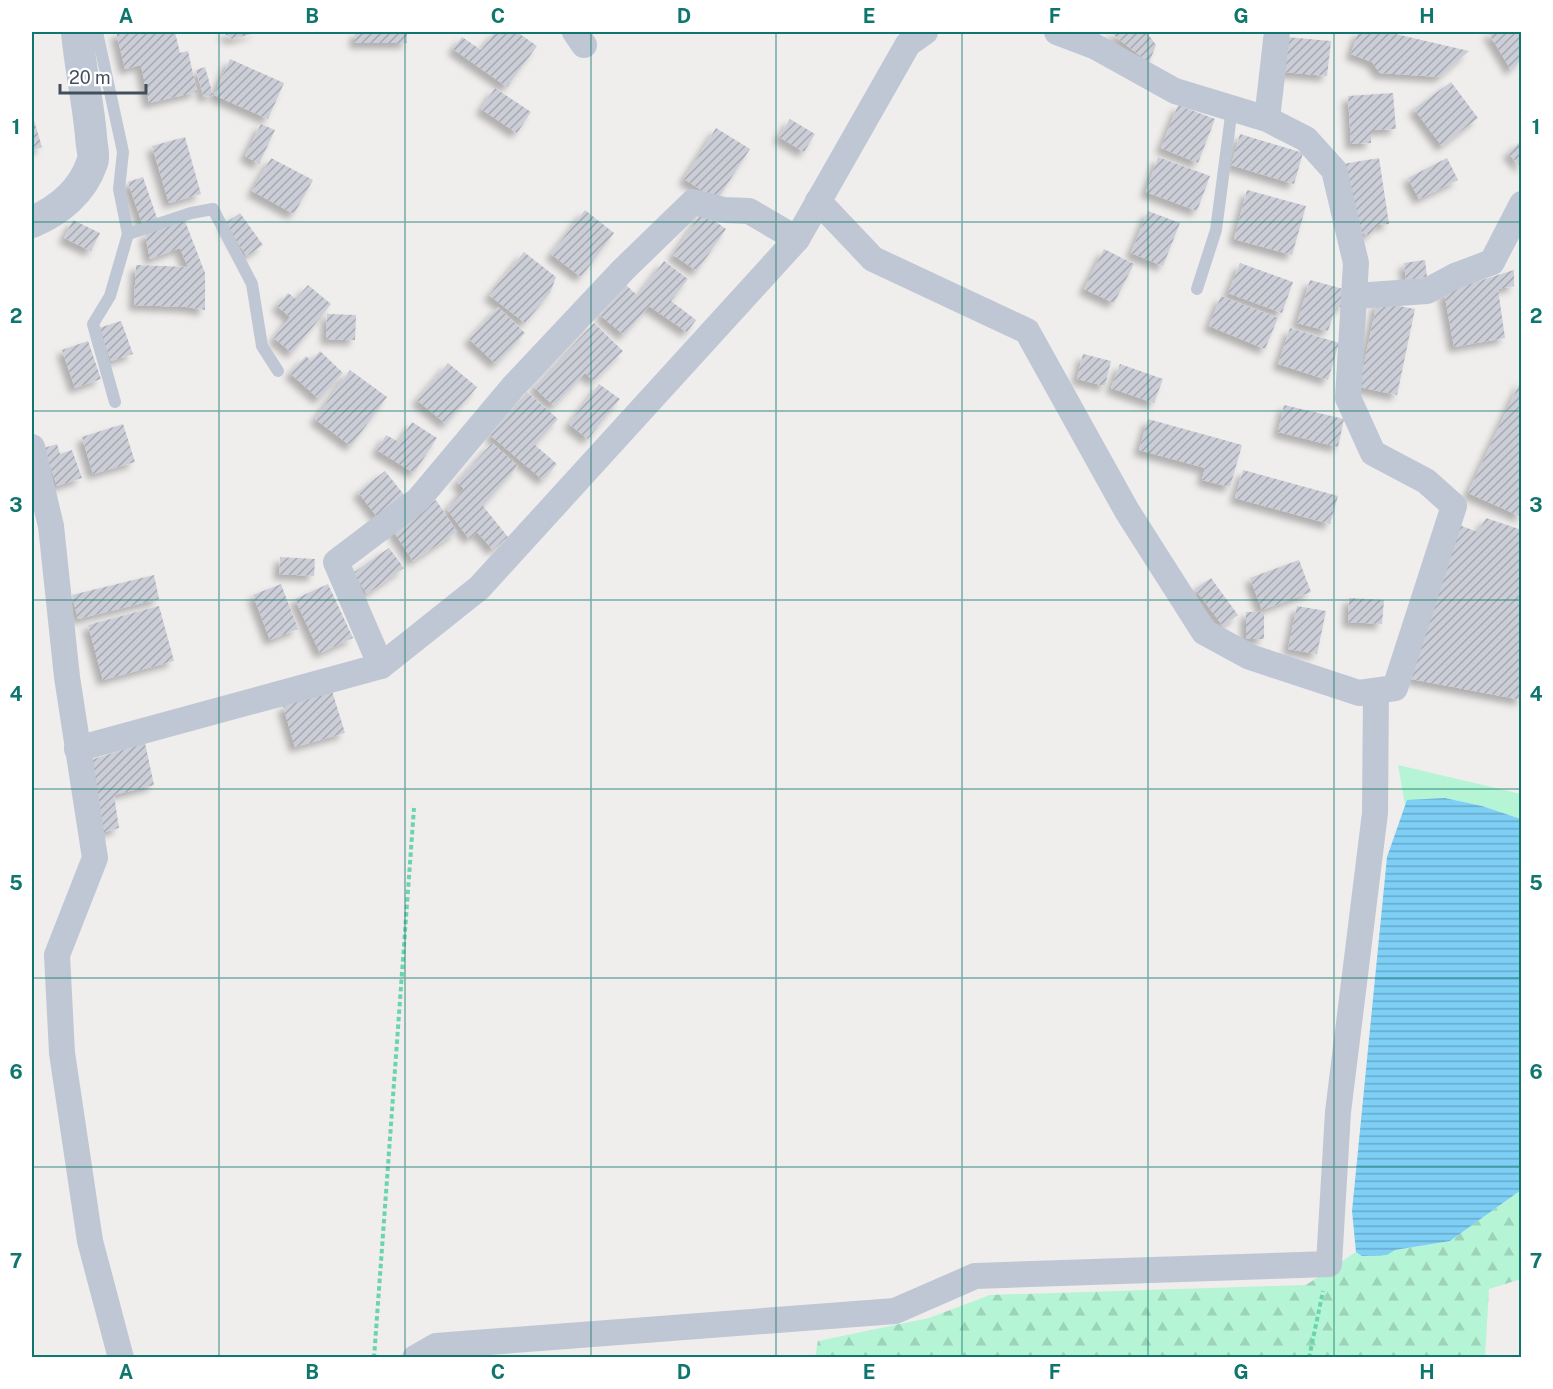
<svg xmlns="http://www.w3.org/2000/svg" width="1553" height="1389" font-family="'Public Sans',sans-serif">
<style>
.green{fill:#b5f4d5}
.forest{fill:url(#forest-firs)}
.water{fill:url(#water-rules)}
.building{fill:url(#building-hatch);filter:url(#shadow)}
.lines{fill:none;stroke-linecap:round;stroke-linejoin:round}
.path{stroke:#6ad5ad;stroke-width:4;stroke-dasharray:4.5 3;stroke-linecap:butt}
.service{stroke:#bfc7d4;stroke-width:12}
.minor{stroke:#bfc7d4;stroke-width:26}
.tertiary{stroke:#bfc7d4;stroke-width:32}
.grid{fill:none;stroke:#0f766e;stroke-width:1.5;stroke-opacity:0.55}
.neatline{fill:none;stroke:#0f766e;stroke-width:2}
.grid-label{font-size:20px;text-anchor:middle;font-weight:bold;fill:#0f766e}
</style>
<defs>
<pattern id="forest-firs" width="22" height="20" patternUnits="userSpaceOnUse" patternTransform="scale(1.5)"><rect width="22" height="20" fill="#b5f4d5"/><path d="M5 1l3.5 6h-7zM16 11l3.5 6h-7z" fill="#9dd3b9"/></pattern>
<pattern id="water-rules" width="6" height="5" patternUnits="userSpaceOnUse" patternTransform="scale(1.5)"><rect width="6" height="5" fill="#7dcff6"/><path d="M0 2.5h6" fill="none" stroke="#68aaca"/></pattern>
<pattern id="building-hatch" width="6" height="6" patternUnits="userSpaceOnUse" patternTransform="scale(1.5)"><rect width="6" height="6" fill="#cbced6"/><path d="M-1 1l2-2M0 6l6-6M5 7l2-2" fill="none" stroke="#a6a9b1"/></pattern>
<filter id="shadow"><feDropShadow dx="-5.5" dy="5.5" stdDeviation="3" flood-color="#0004"/></filter>
</defs>
<rect width="100%" height="100%" fill="#f0eded"/>
<polygon class="green" points="1398,765 1521,794 1521,819 1482,806 1445,798 1405,805"/>
<polygon class="forest" points="1521,1190 1521,1279 1489,1289 1485,1357 815,1358 818,1341 929,1318 990,1295 1306,1285 1356,1252 1395,1250 1450,1241"/>
<polygon class="water" points="1445,798 1482,806 1521,819 1521,1190 1450,1241 1395,1250 1387,1255 1362,1256 1356,1252 1352,1211 1387,857 1407,800"/>
<g class="building">
<polygon points="116,32 175,32 180,53 188,51 197,92 149,103 141,65 125,69"/>
<polygon points="222,32 259,32 232,39"/>
<rect x="355" y="32" width="52" height="11"/>
<polygon points="495,32 517,32 537,46 507,87 453,49 462,37 481,50"/>
<polygon points="1110,32 1149,32 1148,34 1156,45 1149,63"/>
<polygon points="1358,32 1387,32 1469,51 1440,77 1380,73 1372,62 1351,54"/>
<polygon points="1488,32 1522,32 1522,59 1511,70"/>
<polygon points="1286,37 1331,41 1327,76 1283,72"/>
<polygon points="230,59 284,83 268,119 214,95"/>
<polygon points="205,67 213,95 204,97 196,70"/>
<polygon points="1451,82 1478,118 1442,146 1414,109"/>
<polygon points="495,88 531,112 517,133 481,109"/>
<polygon points="1393,93 1396,129 1371,130 1371,143 1351,144 1348,96"/>
<polygon points="1178,105 1215,119 1198,163 1161,148"/>
<polygon points="32,114 42,147 32,151"/>
<polygon points="790,119 815,134 804,152 779,137"/>
<polygon points="261,124 275,130 259,164 245,156"/>
<polygon points="716,128 750,149 717,200 684,179"/>
<polygon points="1240,134 1303,153 1294,184 1231,165"/>
<polygon points="185,137 201,194 169,203 152,146"/>
<polygon points="1522,140 1522,168 1508,153"/>
<polygon points="1158,157 1210,176 1197,211 1146,192"/>
<polygon points="271,158 313,180 294,214 252,191"/>
<polygon points="1379,158 1389,224 1378,225 1369,235 1358,232 1343,164"/>
<polygon points="1447,158 1458,180 1419,199 1408,178"/>
<polygon points="143,177 158,221 143,226 128,182"/>
<polygon points="1247,190 1306,206 1292,255 1234,239"/>
<polygon points="585,210 614,233 581,277 551,254"/>
<polygon points="1148,211 1180,223 1163,266 1131,253"/>
<polygon points="702,212 726,229 697,271 673,255"/>
<polygon points="240,213 263,245 247,256 224,224"/>
<polygon points="73,220 100,233 91,251 64,238"/>
<polygon points="185,221 205,273 205,310 186,307 134,305 136,265 188,267 180,248 150,259 145,234"/>
<polygon points="1104,249 1134,264 1114,303 1084,289"/>
<polygon points="524,252 556,277 550,293 525,323 489,295"/>
<polygon points="1425,260 1427,277 1406,280 1404,263"/>
<polygon points="664,261 688,279 671,301 696,320 687,332 649,306 624,335 600,315 626,285 638,296"/>
<polygon points="1240,263 1293,282 1282,313 1228,293"/>
<polygon points="1514,270 1514,286 1498,289 1505,338 1454,347 1444,292"/>
<polygon points="1310,280 1347,290 1342,308 1336,306 1328,331 1297,323"/>
<polygon points="308,285 331,304 292,353 274,338 290,317 277,306 288,293 296,299"/>
<polygon points="1221,296 1278,318 1265,349 1209,326"/>
<polygon points="1377,302 1415,309 1397,395 1359,387"/>
<polygon points="498,307 525,333 496,364 469,339"/>
<polygon points="327,314 356,315 355,340 326,339"/>
<polygon points="121,321 133,354 111,361 99,328"/>
<polygon points="594,323 623,351 594,381 585,373 554,406 534,387"/>
<polygon points="1290,328 1339,343 1328,380 1278,364"/>
<polygon points="88,341 101,379 75,388 62,350"/>
<polygon points="320,351 343,373 319,399 290,373 306,356 311,361"/>
<polygon points="1083,354 1111,361 1105,386 1077,379"/>
<polygon points="448,363 477,387 446,424 417,400"/>
<polygon points="1120,364 1163,379 1154,403 1111,388"/>
<polygon points="350,370 387,397 351,446 315,419"/>
<polygon points="1522,378 1522,517 1468,493"/>
<polygon points="599,384 620,399 588,439 569,424"/>
<polygon points="527,392 558,419 535,445 557,464 543,480 490,435"/>
<polygon points="1284,405 1344,419 1338,447 1278,432"/>
<polygon points="1148,419 1242,445 1230,487 1202,480 1205,468 1139,450"/>
<polygon points="412,422 437,438 414,473 377,450 386,435 399,442"/>
<polygon points="123,424 135,462 93,474 82,437"/>
<polygon points="492,443 518,466 483,506 508,537 493,550 477,532 469,539 447,509 464,489 457,482"/>
<polygon points="57,444 60,454 72,450 82,478 57,486 44,448"/>
<polygon points="1243,470 1338,496 1330,524 1235,498"/>
<polygon points="385,471 405,496 378,518 358,492"/>
<polygon points="436,500 457,532 413,561 392,529"/>
<polygon points="1486,518 1522,530 1522,700 1411,679 1459,525 1478,532"/>
<polygon points="389,548 404,568 367,594 353,573"/>
<polygon points="280,557 315,559 314,576 279,574"/>
<polygon points="1299,560 1311,592 1262,610 1250,578"/>
<polygon points="154,575 159,599 78,619 72,595"/>
<polygon points="1211,578 1238,615 1223,626 1195,589"/>
<polygon points="281,584 298,629 270,640 253,595"/>
<polygon points="328,584 353,638 320,653 295,599"/>
<polygon points="1349,598 1384,600 1382,624 1348,622"/>
<polygon points="159,606 174,661 103,680 88,625"/>
<polygon points="1297,606 1326,611 1317,654 1288,649"/>
<rect x="1246" y="612" width="18" height="27"/>
<polygon points="332,691 345,733 295,747 283,706"/>
<polygon points="145,743 154,785 114,795 119,828 101,833 87,761"/>
</g>
<g class="lines">
<g class="path">
<polyline points="374,1358 414,808"/>
<polyline points="1309,1358 1323,1291"/>
</g>
<g class="service">
<polyline points="97,32 123,152 119,189 128,234 110,296 93,324 115,402"/>
<polyline points="128,234 191,213 213,209 252,284 262,346 278,371"/>
<polyline points="1197,289 1216,230 1232,108"/>
</g>
<g class="minor">
<polyline points="575,32 584,45"/>
<polyline points="1267,119 1277,32"/>
<polyline points="818,201 873,259 1027,331 1127,511 1204,632 1250,657 1359,693 1395,688 1454,506 1426,481 1373,453 1348,398 1356,263 1334,170 1306,139 1267,119 1175,91 1094,46 1057,32"/>
<polyline points="1355,296 1427,291 1455,276 1492,262 1522,204"/>
<polyline points="32,447 51,526 67,677 95,858 57,955 62,1053 90,1241 121,1358"/>
<polyline points="381,666 336,562 418,500 512,388 623,270 693,202 724,210 749,211 797,239"/>
<polyline points="77,749 381,666 479,588 797,239 908,44 925,32"/>
<polyline points="415,1358 436,1346 895,1311 975,1276 1329,1264 1338,1112 1375,813 1376,691"/>
</g>
<path class="tertiary" d="M 32,222 C 58,211 82,192 92,163 C 95,156 91,144 91,136 C 88,101 80,67 77,32"/>
</g>
<path class="grid" d="M 219,32 L 219,1358M 405,32 L 405,1358M 591,32 L 591,1358M 776,32 L 776,1358M 962,32 L 962,1358M 1148,32 L 1148,1358M 1334,32 L 1334,1358M 32,222 L 1522,222M 32,411 L 1522,411M 32,600 L 1522,600M 32,789 L 1522,789M 32,978 L 1522,978M 32,1167 L 1522,1167"/>
<rect width="1553" height="1389" fill="none" stroke="#ffffff" stroke-width="66"/>
<path d="M60 84v9h86v-9" fill="none" stroke="#434e5d" stroke-width="3"/>
<text x="69" y="84" font-size="18" fill="#434e5d" stroke="#ffffff" stroke-width="4.5" paint-order="stroke">20 m</text>
<rect x="33" y="33" width="1487" height="1323" class="neatline"/>
<g class="grid-label">
<text x="126" y="23">A</text>
<text x="312" y="23">B</text>
<text x="498" y="23">C</text>
<text x="684" y="23">D</text>
<text x="869" y="23">E</text>
<text x="1055" y="23">F</text>
<text x="1241" y="23">G</text>
<text x="1427" y="23">H</text>
<text x="16" y="134">1</text>
<text x="1536" y="134">1</text>
<text x="16" y="323">2</text>
<text x="1536" y="323">2</text>
<text x="16" y="512">3</text>
<text x="1536" y="512">3</text>
<text x="16" y="701">4</text>
<text x="1536" y="701">4</text>
<text x="16" y="890">5</text>
<text x="1536" y="890">5</text>
<text x="16" y="1079">6</text>
<text x="1536" y="1079">6</text>
<text x="16" y="1268">7</text>
<text x="1536" y="1268">7</text>
<text x="126" y="1379">A</text>
<text x="312" y="1379">B</text>
<text x="498" y="1379">C</text>
<text x="684" y="1379">D</text>
<text x="869" y="1379">E</text>
<text x="1055" y="1379">F</text>
<text x="1241" y="1379">G</text>
<text x="1427" y="1379">H</text>
</g>
</svg>
